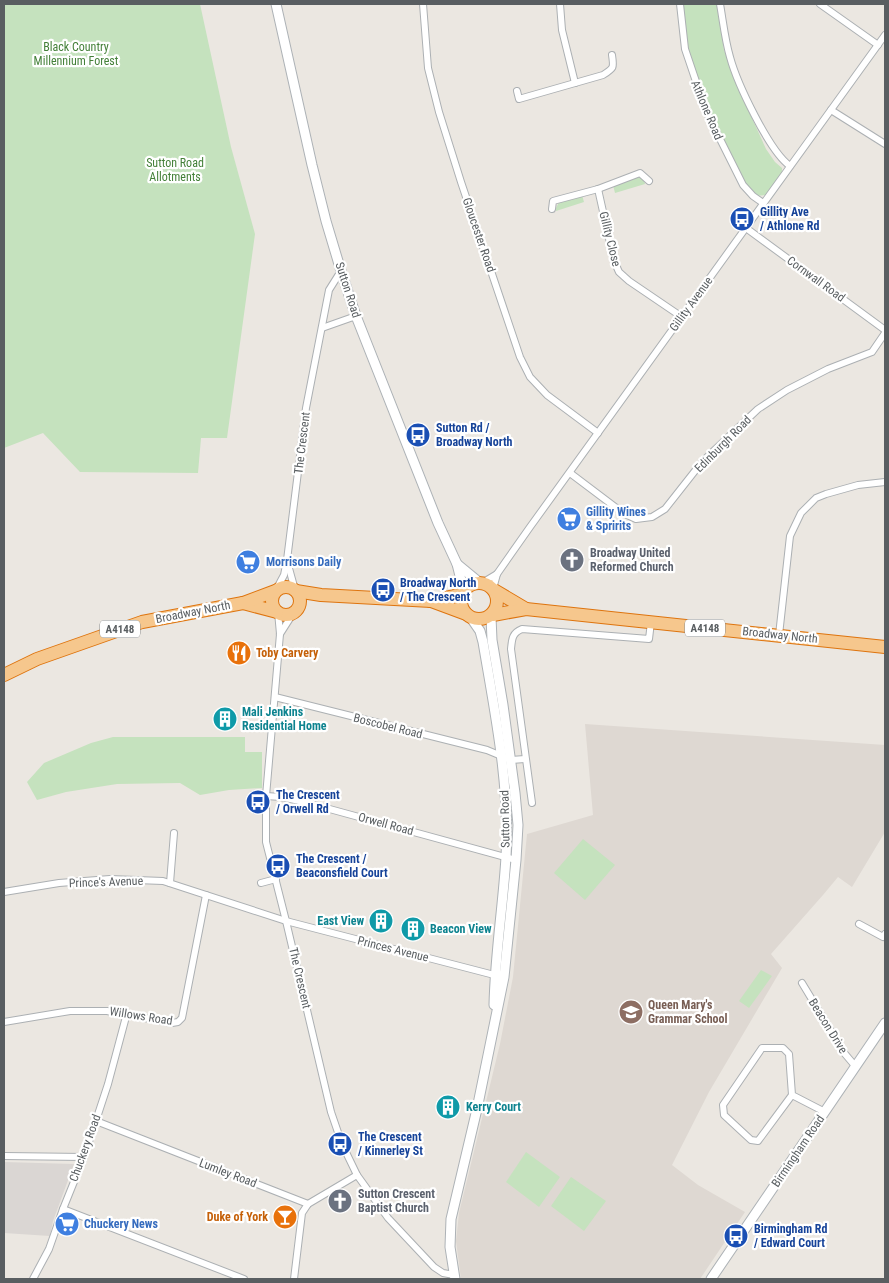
<svg xmlns="http://www.w3.org/2000/svg" width="889" height="1283" font-family="'Roboto Condensed',sans-serif">
<style>
.industrial{fill:#dad6d3}
.education{fill:#ded8d2}
.green{fill:#c5e2be}
.lines{fill:none;stroke-linecap:round;stroke-linejoin:round}
.street-casing{stroke:#acb0b3;stroke-width:8}
.secondary-casing{stroke:#adb2b6;stroke-width:11}
.highway-casing{stroke:#de740e;stroke-width:14}
.street{stroke:#fff;stroke-width:6}
.secondary{stroke:#fff;stroke-width:9}
.highway{stroke:#f6c78d;stroke-width:12}
.labels{text-anchor:middle;stroke-width:4.5;stroke-linejoin:round;paint-order:stroke}
.shield{fill:#fff;stroke:#8b8e90;stroke-width:1}
.shield-label{font-size:11px;font-weight:bold;fill:#595e61}
.park-label{font-size:12px;fill:#448039;stroke:#fff}
.street-label{font-size:12px;fill:#595e61;stroke:#fff}
.transit-label{font-size:12px;font-weight:bold;fill:#164399;stroke:#fff;text-anchor:start}
.shop-label{font-size:12px;font-weight:bold;fill:#366cbe;stroke:#fff;text-anchor:start}
.worship-label{font-size:12px;font-weight:bold;fill:#5b616d;stroke:#fff;text-anchor:start}
.food-label{font-size:12px;font-weight:bold;fill:#c56008;stroke:#fff;text-anchor:start}
.culture-label{font-size:12px;font-weight:bold;fill:#0d838f;stroke:#fff;text-anchor:start}
.education-label{font-size:12px;font-weight:bold;fill:#785e54;stroke:#fff;text-anchor:start}
</style>
<rect width="100%" height="100%" fill="#ebe7e1"/>
<polygon class="industrial" points="4,1162 74,1164 53,1221 50,1236 4,1233"/>
<polygon class="education" points="585,724 885,745 885,832 852,887 838,877 823,895 771,954 782,968 709,1092 672,1165 698,1185 745,1212 700,1279 461,1279 456,1241 459,1213 500,1044 513,977 527,834 593,815"/>
<g class="green">
<polygon points="4,4 200,4 231,147 255,234 227,438 201,438 198,473 80,472 43,433 4,448"/>
<polygon points="682,4 717,4 724,50 736,83 766,149 775,162 782,168 782,173 767,195 753,196 748,190 706,106 689,55"/>
<polygon points="639,177 644,180 645,184 615,193 613,185"/>
<polygon points="582,195 584,202 556,211 556,208 559,202"/>
<polygon points="113,737 245,737 245,752 262,752 262,788 229,790 200,795 180,783 117,784 66,792 37,800 27,782 44,763 91,743"/>
<polygon points="583,839 615,865 585,900 554,873"/>
<polygon points="761,970 772,976 749,1008 739,1001"/>
<polygon points="526,1152 560,1177 539,1207 506,1182"/>
<polygon points="571,1177 606,1201 584,1231 551,1206"/>
</g>
<g class="lines">
<defs>
<g id="street">
<polyline points="423,4 428,68 439,112 461,182 520,357 530,377 547,395 598,433"/>
<polyline points="560,4 562,30 575,83"/>
<polyline points="680,4 685,49 706,111 743,185 753,196 763,203"/>
<path d="M 720,4 C 723,21 725,40 730,57 C 737,83 769,151 790,166"/>
<polyline points="820,4 878,45"/>
<path d="M 517,91 L 519,99 L 603,75 C 614,68 614,68 612,55"/>
<polyline points="831,110 885,144"/>
<polyline points="598,189 614,261 619,272 629,281 682,317"/>
<polyline points="552,209 553,201 598,189 640,173 649,181"/>
<polyline points="746,228 885,330"/>
<polyline points="322,328 356,316"/>
<polyline points="570,473 623,513 636,519 652,517 665,509 702,462 758,409 787,390 828,369 872,352 885,333"/>
<polyline points="287,561 295,590"/>
<polyline points="482,583 497,574"/>
<polyline points="493,589 497,574 530,527 885,35"/>
<polyline points="276,590 284,575 287,560 306,408 329,290 341,271"/>
<polyline points="278,612 280,634 266,796 266,842 286,921 331,1112 342,1144 357,1175 388,1218 434,1267 443,1273 454,1275"/>
<polyline points="280,634 294,612"/>
<polyline points="779,635 790,536 801,513 816,498 826,494 858,485 885,482"/>
<polyline points="275,697 487,750 511,760 525,759"/>
<polyline points="266,796 281,797 304,802 516,860"/>
<path d="M 532,803 L 511,649 C 512,639 512,633 522,629 L 649,639 L 651,622"/>
<polyline points="170,883 174,833"/>
<polyline points="261,883 276,879"/>
<polyline points="4,892 59,883 110,879 163,881 286,921 498,976"/>
<polyline points="859,924 883,937 885,934"/>
<polyline points="802,983 845,1054 856,1067"/>
<polyline points="4,1022 70,1011 107,1011 172,1023 178,1022 182,1018 206,895"/>
<polyline points="792,1095 789,1054 783,1048 762,1048 723,1105 724,1115 751,1140 758,1141 792,1095 825,1112"/>
<polyline points="96,1121 308,1204"/>
<polyline points="4,1156 84,1157"/>
<polyline points="63,1209 244,1279"/>
<polyline points="33,1279 49,1249 63,1209 84,1157 108,1084 127,1013"/>
<polyline points="294,1279 302,1213 308,1204 357,1175"/>
</g>
<g id="secondary">
<polyline points="276,4 312,165 326,221 341,271 356,316 438,523 457,564 464,592"/>
<polyline points="457,564 480,583"/>
<path d="M 471,618 L 480,631 L 483,642 C 495,713 510,785 506,857 C 503,907 495,955 494,1005"/>
<polyline points="455,1279 450,1247 451,1219 477,1109 504,977 516,860 518,825 515,793 503,705 492,640 491,617"/>
<polyline points="711,1279 885,1023"/>
</g>
<g id="highway">
<circle cx="479" cy="601" r="18"/>
<circle cx="286" cy="601" r="14"/>
<polyline points="494,590 526,609"/>
<polyline points="296,591 321,595 431,601 466,614"/>
<polyline points="431,601 463,594"/>
<polyline points="243,603 277,612"/>
<polyline points="493,615 526,609 885,647"/>
<polyline points="4,675 37,659 142,622 243,603 275,591"/>
</g>
</defs>
<use href="#street" class="street-casing"/>
<use href="#secondary" class="secondary-casing"/>
<use href="#highway" class="highway-casing"/>
<use href="#street" class="street"/>
<use href="#secondary" class="secondary"/>
<use href="#highway" class="highway"/>
</g>
<defs>
<symbol id="bus-disc" viewBox="-11 -11 22 22"><circle r="9.5" fill="#1a4fb4" stroke="#fff"/><path d="M-5-6H5V4H4V6H2V4H-2V6H-4V4H-5ZM-3.5-4V0h7V-4ZM-3.5 1.2v1.5H-2V1.2ZM2 1.2v1.5H3.5V1.2Z" fill="#fff"/></symbol>
<symbol id="supermarket-disc" viewBox="-11 -11 22 22"><circle r="9.5" fill="#3f7fe0" stroke="#fff"/><path d="M-6-5.5h2.5l.6 2H6L4.5 2H-2.5L-4.4-4H-6ZM-1.5 3.2a1.3 1.3 0 1 0 .1 0ZM3 3.2a1.3 1.3 0 1 0 .1 0Z" fill="#fff"/></symbol>
<symbol id="church-disc" viewBox="-11 -11 22 22"><circle r="9.5" fill="#6b7280" stroke="#fff"/><path d="M-1.2-6h2.4v3.5h3.3v2.4h-3.3V6h-2.4V-.1h-3.3v-2.4h3.3Z" fill="#fff"/></symbol>
<symbol id="restaurant-disc" viewBox="-11 -11 22 22"><circle r="9.5" fill="#e8710a" stroke="#fff"/><path d="M-5-6h1v4h1v-4h1v4h1v-4h1v5L-1.5 .5V6h-2V.5L-5-1ZM5-6V6H3V1.5H1.5Q1.5-4 5-6Z" fill="#fff"/></symbol>
<symbol id="building-disc" viewBox="-11 -11 22 22"><circle r="9.5" fill="#0f9aa8" stroke="#fff"/><path d="M-4-6H4V6H1V3H-1V6H-4ZM-2.5-4.3h1.7v1.8h-1.7ZM.8-4.3h1.7v1.8H.8ZM-2.5-1h1.7V.8h-1.7ZM.8-1h1.7V.8H.8Z" fill="#fff"/></symbol>
<symbol id="school-disc" viewBox="-11 -11 22 22"><circle r="9.5" fill="#8d6e63" stroke="#fff"/><path d="M0-5L7-2L0 1L-7-2ZM-4 1L0 2.5L4 1V4Q0 6-4 4Z" fill="#fff"/></symbol>
<symbol id="bar-disc" viewBox="-11 -11 22 22"><circle r="9.5" fill="#e8710a" stroke="#fff"/><path d="M-6-5H6L.8 .8V4.5H3.5V6h-7V4.5H-.8V.8Z" fill="#fff"/></symbol>
</defs>
<g fill-rule="evenodd">
<use href="#bus-disc" x="728" y="205" width="28" height="28"/>
<use href="#bus-disc" x="404" y="421" width="28" height="28"/>
<use href="#supermarket-disc" x="555" y="505" width="28" height="28"/>
<use href="#church-disc" x="558" y="546" width="28" height="28"/>
<use href="#supermarket-disc" x="234" y="548" width="28" height="28"/>
<use href="#bus-disc" x="369" y="576" width="28" height="28"/>
<use href="#restaurant-disc" x="225" y="639" width="28" height="28"/>
<use href="#building-disc" x="211" y="705" width="28" height="28"/>
<use href="#bus-disc" x="244" y="788" width="28" height="28"/>
<use href="#bus-disc" x="264" y="852" width="28" height="28"/>
<use href="#building-disc" x="367" y="907" width="28" height="28"/>
<use href="#building-disc" x="399" y="915" width="28" height="28"/>
<use href="#school-disc" x="617" y="998" width="28" height="28"/>
<use href="#building-disc" x="434" y="1093" width="28" height="28"/>
<use href="#bus-disc" x="326" y="1130" width="28" height="28"/>
<use href="#church-disc" x="326" y="1187" width="28" height="28"/>
<use href="#bar-disc" x="271" y="1203" width="28" height="28"/>
<use href="#supermarket-disc" x="53" y="1210" width="28" height="28"/>
<use href="#bus-disc" x="722" y="1222" width="28" height="28"/>
</g>
<g class="labels">
<g class="shield">
<rect x="685" y="619.5" width="40" height="17" rx="4"/>
<rect x="100" y="620.5" width="40" height="17" rx="4"/>
</g>
<g class="shield-label">
<text x="705" y="632">A4148</text>
<text x="120" y="633">A4148</text>
</g>
<g class="park-label">
<text x="76" y="51">Black Country<tspan x="76" dy="14">Millennium Forest</tspan></text>
<text x="175" y="167">Sutton Road<tspan x="175" dy="14">Allotments</tspan></text>
</g>
<g class="street-label">
<text transform="translate(707 110) rotate(67)" y="4">Athlone Road</text>
<text transform="translate(479 235) rotate(71)" y="4">Gloucester Road</text>
<text transform="translate(610 239) rotate(76)" y="4">Gillity Close</text>
<text transform="translate(816 279) rotate(36)" y="4">Cornwall Road</text>
<text transform="translate(348 290) rotate(72)" y="4">Sutton Road</text>
<text transform="translate(691 304) rotate(-54)" y="4">Gillity Avenue</text>
<text transform="translate(302 443) rotate(-83)" y="4">The Crescent</text>
<text transform="translate(723 444) rotate(-45)" y="4">Edinburgh Road</text>
<text transform="translate(193 612) rotate(-11)" y="4">Broadway North</text>
<text transform="translate(780 635) rotate(6)" y="4">Broadway North</text>
<text transform="translate(388 726) rotate(14)" y="4">Boscobel Road</text>
<text transform="translate(505 819) rotate(-91)" y="4">Sutton Road</text>
<text transform="translate(386 824) rotate(15)" y="4">Orwell Road</text>
<text transform="translate(106 882) rotate(-2)" y="4">Prince's Avenue</text>
<text transform="translate(393 949) rotate(14)" y="4">Princes Avenue</text>
<text transform="translate(300 978) rotate(77)" y="4">The Crescent</text>
<text transform="translate(141 1016) rotate(9)" y="4">Willows Road</text>
<text transform="translate(828 1026) rotate(58)" y="4">Beacon Drive</text>
<text transform="translate(85 1148) rotate(-70)" y="4">Chuckery Road</text>
<text transform="translate(798 1151) rotate(-56)" y="4">Birmingham Road</text>
<text transform="translate(228 1173) rotate(21)" y="4">Lumley Road</text>
</g>
<g class="transit-label">
<text x="760" y="216">Gillity Ave<tspan x="760" dy="14">/ Athlone Rd</tspan></text>
<text x="436" y="432">Sutton Rd /<tspan x="436" dy="14">Broadway North</tspan></text>
<text x="400" y="587">Broadway North<tspan x="400" dy="14">/ The Crescent</tspan></text>
<text x="276" y="799">The Crescent<tspan x="276" dy="14">/ Orwell Rd</tspan></text>
<text x="296" y="863">The Crescent /<tspan x="296" dy="14">Beaconsfield Court</tspan></text>
<text x="358" y="1141">The Crescent<tspan x="358" dy="14">/ Kinnerley St</tspan></text>
<text x="754" y="1233">Birmingham Rd<tspan x="754" dy="14">/ Edward Court</tspan></text>
</g>
<g class="shop-label">
<text x="586" y="516">Gillity Wines<tspan x="586" dy="14">&amp; Spririts</tspan></text>
<text x="266" y="566">Morrisons Daily</text>
<text x="84" y="1228">Chuckery News</text>
</g>
<g class="worship-label">
<text x="590" y="557">Broadway United<tspan x="590" dy="14">Reformed Church</tspan></text>
<text x="358" y="1198">Sutton Crescent<tspan x="358" dy="14">Baptist Church</tspan></text>
</g>
<g class="food-label">
<text x="256" y="657">Toby Carvery</text>
<text x="268" y="1221" text-anchor="end">Duke of York</text>
</g>
<g class="culture-label">
<text x="242" y="716">Mali Jenkins<tspan x="242" dy="14">Residential Home</tspan></text>
<text x="364" y="925" text-anchor="end">East View</text>
<text x="430" y="933">Beacon View</text>
<text x="466" y="1111">Kerry Court</text>
</g>
<g class="education-label">
<text x="648" y="1009">Queen Mary's<tspan x="648" dy="14">Grammar School</tspan></text>
</g>
</g>
<rect width="889" height="1283" fill="none" stroke="#595e61" stroke-width="10"/>
</svg>
